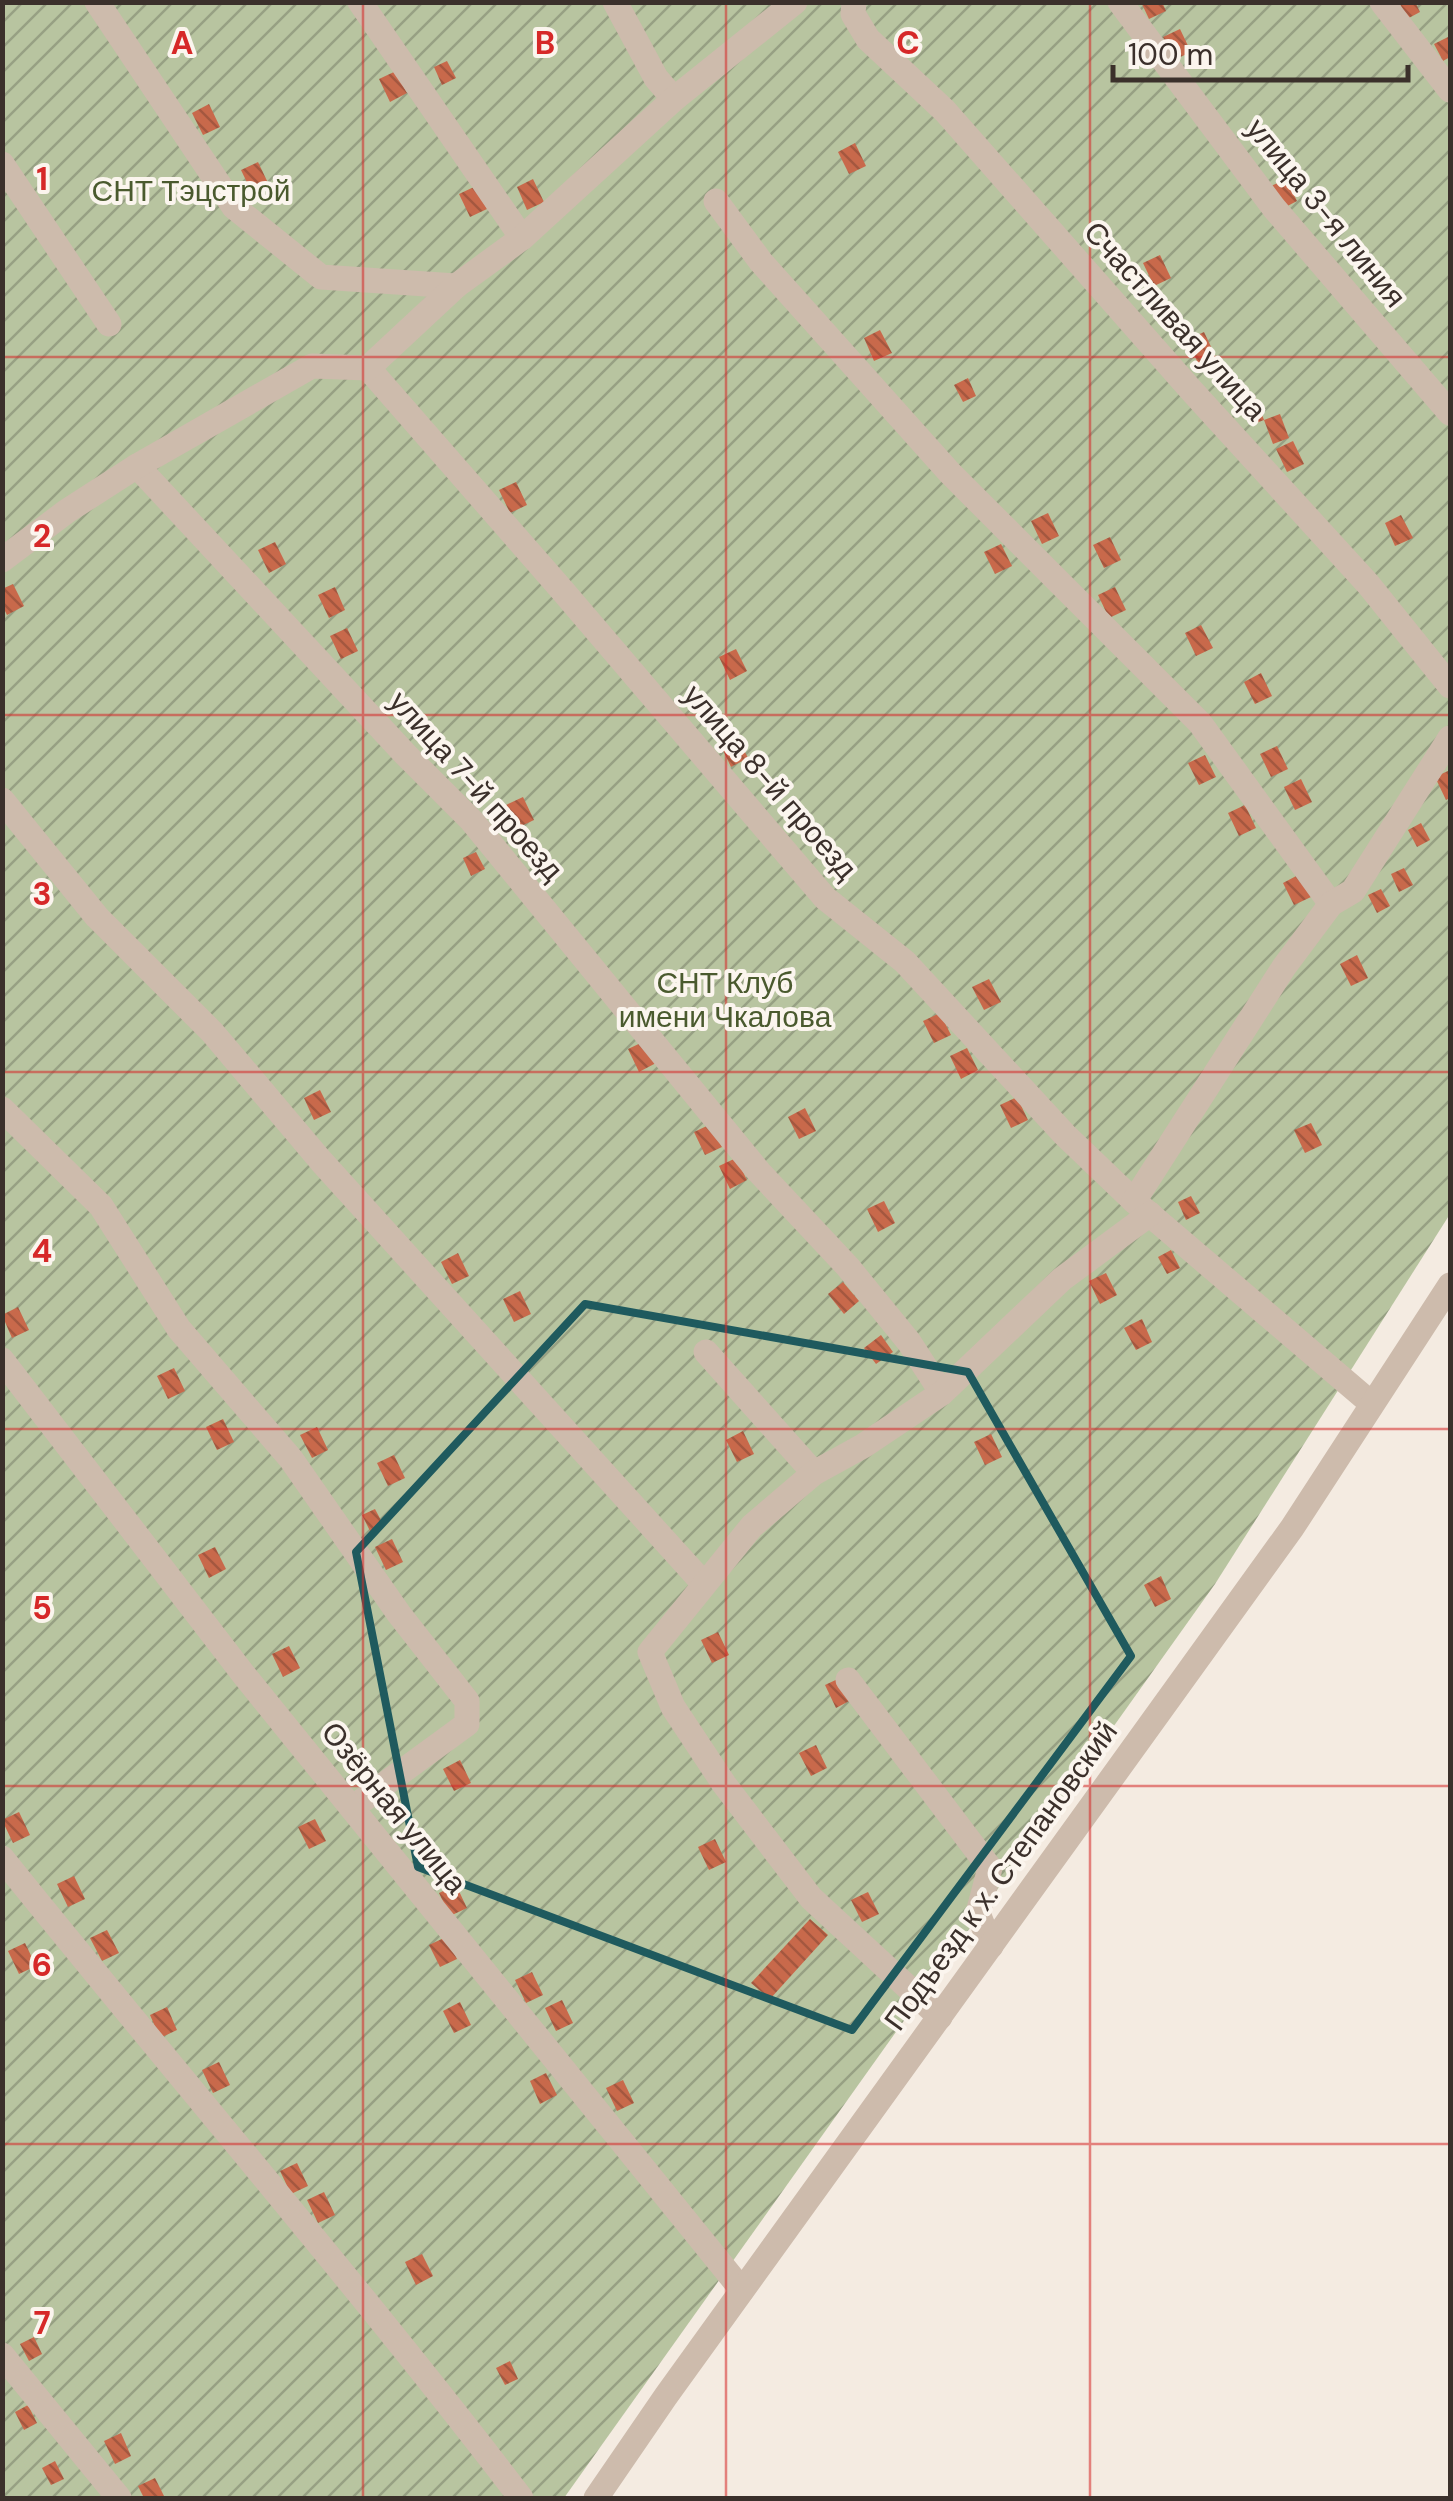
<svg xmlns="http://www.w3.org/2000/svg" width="1453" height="2501" font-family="'DM Sans',sans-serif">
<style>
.garden{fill:url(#garden-furrows)}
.building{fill:url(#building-back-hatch)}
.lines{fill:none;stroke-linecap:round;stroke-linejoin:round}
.minor{stroke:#cdbbac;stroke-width:25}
.marked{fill:none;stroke:#1f5a5e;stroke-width:8;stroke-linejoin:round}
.grid{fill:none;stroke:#d62828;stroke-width:2.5;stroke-opacity:0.55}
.labels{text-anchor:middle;stroke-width:8;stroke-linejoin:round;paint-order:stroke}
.park-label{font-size:30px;fill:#4a5a2e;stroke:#fbf5ee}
.street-label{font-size:30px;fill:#3b302b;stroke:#fbf5ee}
.grid-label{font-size:32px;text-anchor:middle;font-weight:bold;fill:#d62828;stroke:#fbf5ee;stroke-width:8;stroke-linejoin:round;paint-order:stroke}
</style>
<defs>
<pattern id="garden-furrows" width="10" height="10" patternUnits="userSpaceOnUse" patternTransform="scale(2.5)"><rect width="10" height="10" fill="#b8c4a0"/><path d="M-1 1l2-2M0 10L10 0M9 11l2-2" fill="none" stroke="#97a083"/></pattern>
<pattern id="building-back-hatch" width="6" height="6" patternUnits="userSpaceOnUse" patternTransform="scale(2.5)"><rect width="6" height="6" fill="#c8694b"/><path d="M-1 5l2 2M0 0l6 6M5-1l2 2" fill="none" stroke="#a4573f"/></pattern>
</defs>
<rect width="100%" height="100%" fill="#f4ebe1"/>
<polygon class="garden" points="3,3 1450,3 1450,1214 1215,1584 564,2498 3,2498"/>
<g class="building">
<polygon points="1141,2 1162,2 1166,11 1149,19"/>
<polygon points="1399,2 1415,2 1420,12 1407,19"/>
<polygon points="1180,29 1191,52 1174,60 1163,37"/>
<polygon points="1448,37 1450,57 1443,61 1434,44"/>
<polygon points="447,61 456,78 442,85 434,67"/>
<polygon points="396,71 407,93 390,102 379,79"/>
<polygon points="209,104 220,127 203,135 192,113"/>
<polygon points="855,143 866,166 849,174 838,152"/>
<polygon points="258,162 269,185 252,193 241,170"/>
<polygon points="533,179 544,202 527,210 517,187"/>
<polygon points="1286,179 1297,201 1280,210 1269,187"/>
<polygon points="476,186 487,209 470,217 459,194"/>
<polygon points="1160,255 1171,278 1154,286 1143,263"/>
<polygon points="880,330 892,353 874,361 864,338"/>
<polygon points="1204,332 1215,355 1198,363 1187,340"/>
<polygon points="968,378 976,396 963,402 954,385"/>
<polygon points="1254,394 1264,420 1251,425 1241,399"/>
<polygon points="1280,414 1289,438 1273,444 1264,420"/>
<polygon points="1293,441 1304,464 1287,472 1276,449"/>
<polygon points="516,482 527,505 510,513 499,490"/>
<polygon points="1048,513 1059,536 1042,544 1031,521"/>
<polygon points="1401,515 1413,538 1395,546 1385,523"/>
<polygon points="1110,537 1121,560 1104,568 1093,545"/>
<polygon points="275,542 286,564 269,573 258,550"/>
<polygon points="1001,544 1012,566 995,574 984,552"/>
<polygon points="13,584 24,606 7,615 2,605 2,589"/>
<polygon points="335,587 345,610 329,618 318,595"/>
<polygon points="1115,587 1126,610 1109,618 1098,595"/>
<polygon points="1201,625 1213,648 1196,656 1185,633"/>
<polygon points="347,628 358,651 341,659 330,636"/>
<polygon points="736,649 747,671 730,680 719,657"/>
<polygon points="1261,673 1272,696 1255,704 1244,682"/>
<polygon points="737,736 748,758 731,767 720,744"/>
<polygon points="1277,746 1288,769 1271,777 1260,754"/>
<polygon points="1205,755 1216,777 1199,785 1188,763"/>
<polygon points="1450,770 1450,798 1446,800 1435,777"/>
<polygon points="1301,779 1312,802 1295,810 1284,787"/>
<polygon points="523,797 534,820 517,828 506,805"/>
<polygon points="1245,805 1256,828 1239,836 1228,813"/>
<polygon points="1421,823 1430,840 1417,847 1408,830"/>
<polygon points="476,852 485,869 471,876 463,858"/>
<polygon points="1404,868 1413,885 1399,892 1391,874"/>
<polygon points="1300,874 1311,897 1294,905 1283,883"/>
<polygon points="1381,889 1390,906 1377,913 1368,895"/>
<polygon points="1357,955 1368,978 1351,986 1340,964"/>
<polygon points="989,979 1001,1002 984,1010 972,987"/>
<polygon points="940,1013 951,1035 934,1043 923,1021"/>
<polygon points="645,1041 656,1063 639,1072 628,1049"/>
<polygon points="967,1048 978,1070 961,1079 950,1056"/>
<polygon points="320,1090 331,1112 314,1120 304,1098"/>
<polygon points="1017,1097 1028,1120 1011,1128 1000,1105"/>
<polygon points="805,1108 816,1131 799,1139 788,1117"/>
<polygon points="1311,1123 1322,1145 1305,1153 1294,1130"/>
<polygon points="711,1124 722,1147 705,1155 694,1132"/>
<polygon points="736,1158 747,1180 730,1189 719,1166"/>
<polygon points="1191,1196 1200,1213 1186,1220 1178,1202"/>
<polygon points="884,1201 895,1223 878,1232 867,1209"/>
<polygon points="1171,1250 1180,1268 1167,1274 1158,1257"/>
<polygon points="458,1253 469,1276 452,1284 441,1262"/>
<polygon points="1106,1273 1117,1295 1100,1304 1089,1281"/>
<polygon points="843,1282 859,1301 844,1314 828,1294"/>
<polygon points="520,1291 531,1314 514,1322 503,1299"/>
<polygon points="18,1307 29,1330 12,1338 2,1315"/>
<polygon points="1142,1319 1152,1342 1136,1350 1124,1328"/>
<polygon points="881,1335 893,1352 876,1364 864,1348"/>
<polygon points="174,1368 185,1391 168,1399 157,1376"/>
<polygon points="223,1419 234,1442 217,1450 206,1427"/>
<polygon points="317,1427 328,1450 312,1458 300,1435"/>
<polygon points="743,1431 754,1454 737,1462 726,1440"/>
<polygon points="991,1434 1002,1457 985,1465 974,1442"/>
<polygon points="394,1455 405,1478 388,1486 377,1463"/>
<polygon points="375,1509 384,1526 371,1533 362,1515"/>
<polygon points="392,1539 403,1562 386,1570 375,1547"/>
<polygon points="215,1547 226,1569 209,1578 198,1555"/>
<polygon points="1161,1576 1171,1599 1155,1607 1144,1585"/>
<polygon points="718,1632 729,1655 712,1663 701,1640"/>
<polygon points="289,1646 300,1668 283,1677 272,1654"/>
<polygon points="842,1677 853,1699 836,1708 825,1685"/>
<polygon points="816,1745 827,1768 811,1776 799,1753"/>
<polygon points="460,1760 471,1783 454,1791 443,1769"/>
<polygon points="19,1812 30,1835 13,1843 2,1820"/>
<polygon points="315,1819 326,1841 309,1849 298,1827"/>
<polygon points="715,1839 726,1862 709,1870 698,1847"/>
<polygon points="74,1876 85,1899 68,1907 57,1884"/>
<polygon points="456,1885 467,1908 450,1916 439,1893"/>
<polygon points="868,1892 879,1914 862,1922 851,1900"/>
<polygon points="810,1919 828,1935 770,1999 751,1983"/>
<polygon points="107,1930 119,1953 102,1961 90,1938"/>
<polygon points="446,1937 457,1959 440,1967 429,1945"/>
<polygon points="25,1943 36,1966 19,1974 8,1951"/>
<polygon points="532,1972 543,1995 526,2003 515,1980"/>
<polygon points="562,2000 573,2023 556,2031 545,2008"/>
<polygon points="460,2002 471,2025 454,2033 443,2011"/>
<polygon points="167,2007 177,2030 160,2038 150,2015"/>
<polygon points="219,2062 230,2085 213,2093 202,2070"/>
<polygon points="546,2073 557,2095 540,2104 530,2081"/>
<polygon points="623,2080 634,2103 617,2111 606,2088"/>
<polygon points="297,2163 308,2186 291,2194 280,2171"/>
<polygon points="324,2192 335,2215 318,2223 307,2200"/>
<polygon points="422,2254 433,2276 416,2285 405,2262"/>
<polygon points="34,2337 42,2354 29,2361 20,2344"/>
<polygon points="510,2361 518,2379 505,2385 496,2368"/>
<polygon points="28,2405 37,2423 24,2430 15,2412"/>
<polygon points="121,2433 131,2456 115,2464 104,2441"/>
<polygon points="55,2461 64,2479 51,2485 42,2468"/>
<polygon points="155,2478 165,2498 144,2498 138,2486"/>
</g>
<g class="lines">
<g class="minor">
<polyline points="97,2 234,207 321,277 456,286"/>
<polyline points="360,2 522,238"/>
<polyline points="615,2 656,78 674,99"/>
<polyline points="854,2 853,14 868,39 945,111 1191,390 1368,584 1450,686"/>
<polyline points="1120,2 1274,208 1450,413"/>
<polyline points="1382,2 1450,90"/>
<polyline points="2,164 109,324"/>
<polyline points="716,201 761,262 950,473 1200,723 1331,904"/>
<polyline points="368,368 562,590 825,898 905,962 1065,1135 1134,1201 1372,1404"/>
<polyline points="137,466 406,755 472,821 759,1172 848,1267 909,1342 942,1393"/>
<polyline points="2,560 67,511 137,466 312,366 368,368 456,286 522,238 674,99 795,2"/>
<polyline points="2,800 97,917 212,1032 321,1161 704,1584"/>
<polyline points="2,1109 101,1206 179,1329 291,1459 399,1614 467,1701 467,1724 352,1808"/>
<polyline points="1134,1201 1284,967 1331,904 1353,891 1450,738"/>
<polyline points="706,1352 814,1473"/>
<polyline points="2,1360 244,1675 742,2290"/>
<polyline points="848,1680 990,1868 978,1913 991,1946"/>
<path d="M 2,1858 C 174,2072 354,2280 521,2498"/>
<polyline points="940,2017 811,1898 724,1784 673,1707 650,1652 752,1526 814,1473 863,1446 942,1393 1062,1279 1150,1214"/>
<polyline points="2,2355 119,2498"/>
<polyline points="596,2498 666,2396 1292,1528 1450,1285"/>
</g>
</g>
<path class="marked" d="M 585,1304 L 968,1372 L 1131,1656 L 852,2030 L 418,1867 L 356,1552 Z"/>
<path class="grid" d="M 363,2 L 363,2498M 726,2 L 726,2498M 1090,2 L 1090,2498M 2,357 L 1450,357M 2,715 L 1450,715M 2,1072 L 1450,1072M 2,1429 L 1450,1429M 2,1786 L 1450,1786M 2,2144 L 1450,2144"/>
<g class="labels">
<g class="park-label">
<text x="191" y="201">СНТ Тэцстрой</text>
<text x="725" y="993">СНТ Клуб<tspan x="725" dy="34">имени Чкалова</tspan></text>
</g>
<g class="street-label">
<text transform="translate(1326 213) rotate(51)" y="10">улица 3-я линия</text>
<text transform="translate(1175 321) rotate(48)" y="10">Счастливая улица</text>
<text transform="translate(770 782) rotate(49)" y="10">улица 8-й проезд</text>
<text transform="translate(476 786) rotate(48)" y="10">улица 7-й проезд</text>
<text transform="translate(394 1808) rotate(51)" y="10">Озёрная улица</text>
<text transform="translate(1001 1876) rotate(-54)" y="10">Подъезд к х. Степановский</text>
</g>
</g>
<g class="grid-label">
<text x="182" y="54">A</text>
<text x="545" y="54">B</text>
<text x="908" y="54">C</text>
<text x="42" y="190">1</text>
<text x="42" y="547">2</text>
<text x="42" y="905">3</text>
<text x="42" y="1262">4</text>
<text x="42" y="1619">5</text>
<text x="42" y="1976">6</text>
<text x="42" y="2334">7</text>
</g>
<rect width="1453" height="2501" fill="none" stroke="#3b302b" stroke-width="10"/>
<path d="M1113 65v15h295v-15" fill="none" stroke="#3b302b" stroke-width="5"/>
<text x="1128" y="65" font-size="30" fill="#3b302b" stroke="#fbf5ee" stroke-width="8" paint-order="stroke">100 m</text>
</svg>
